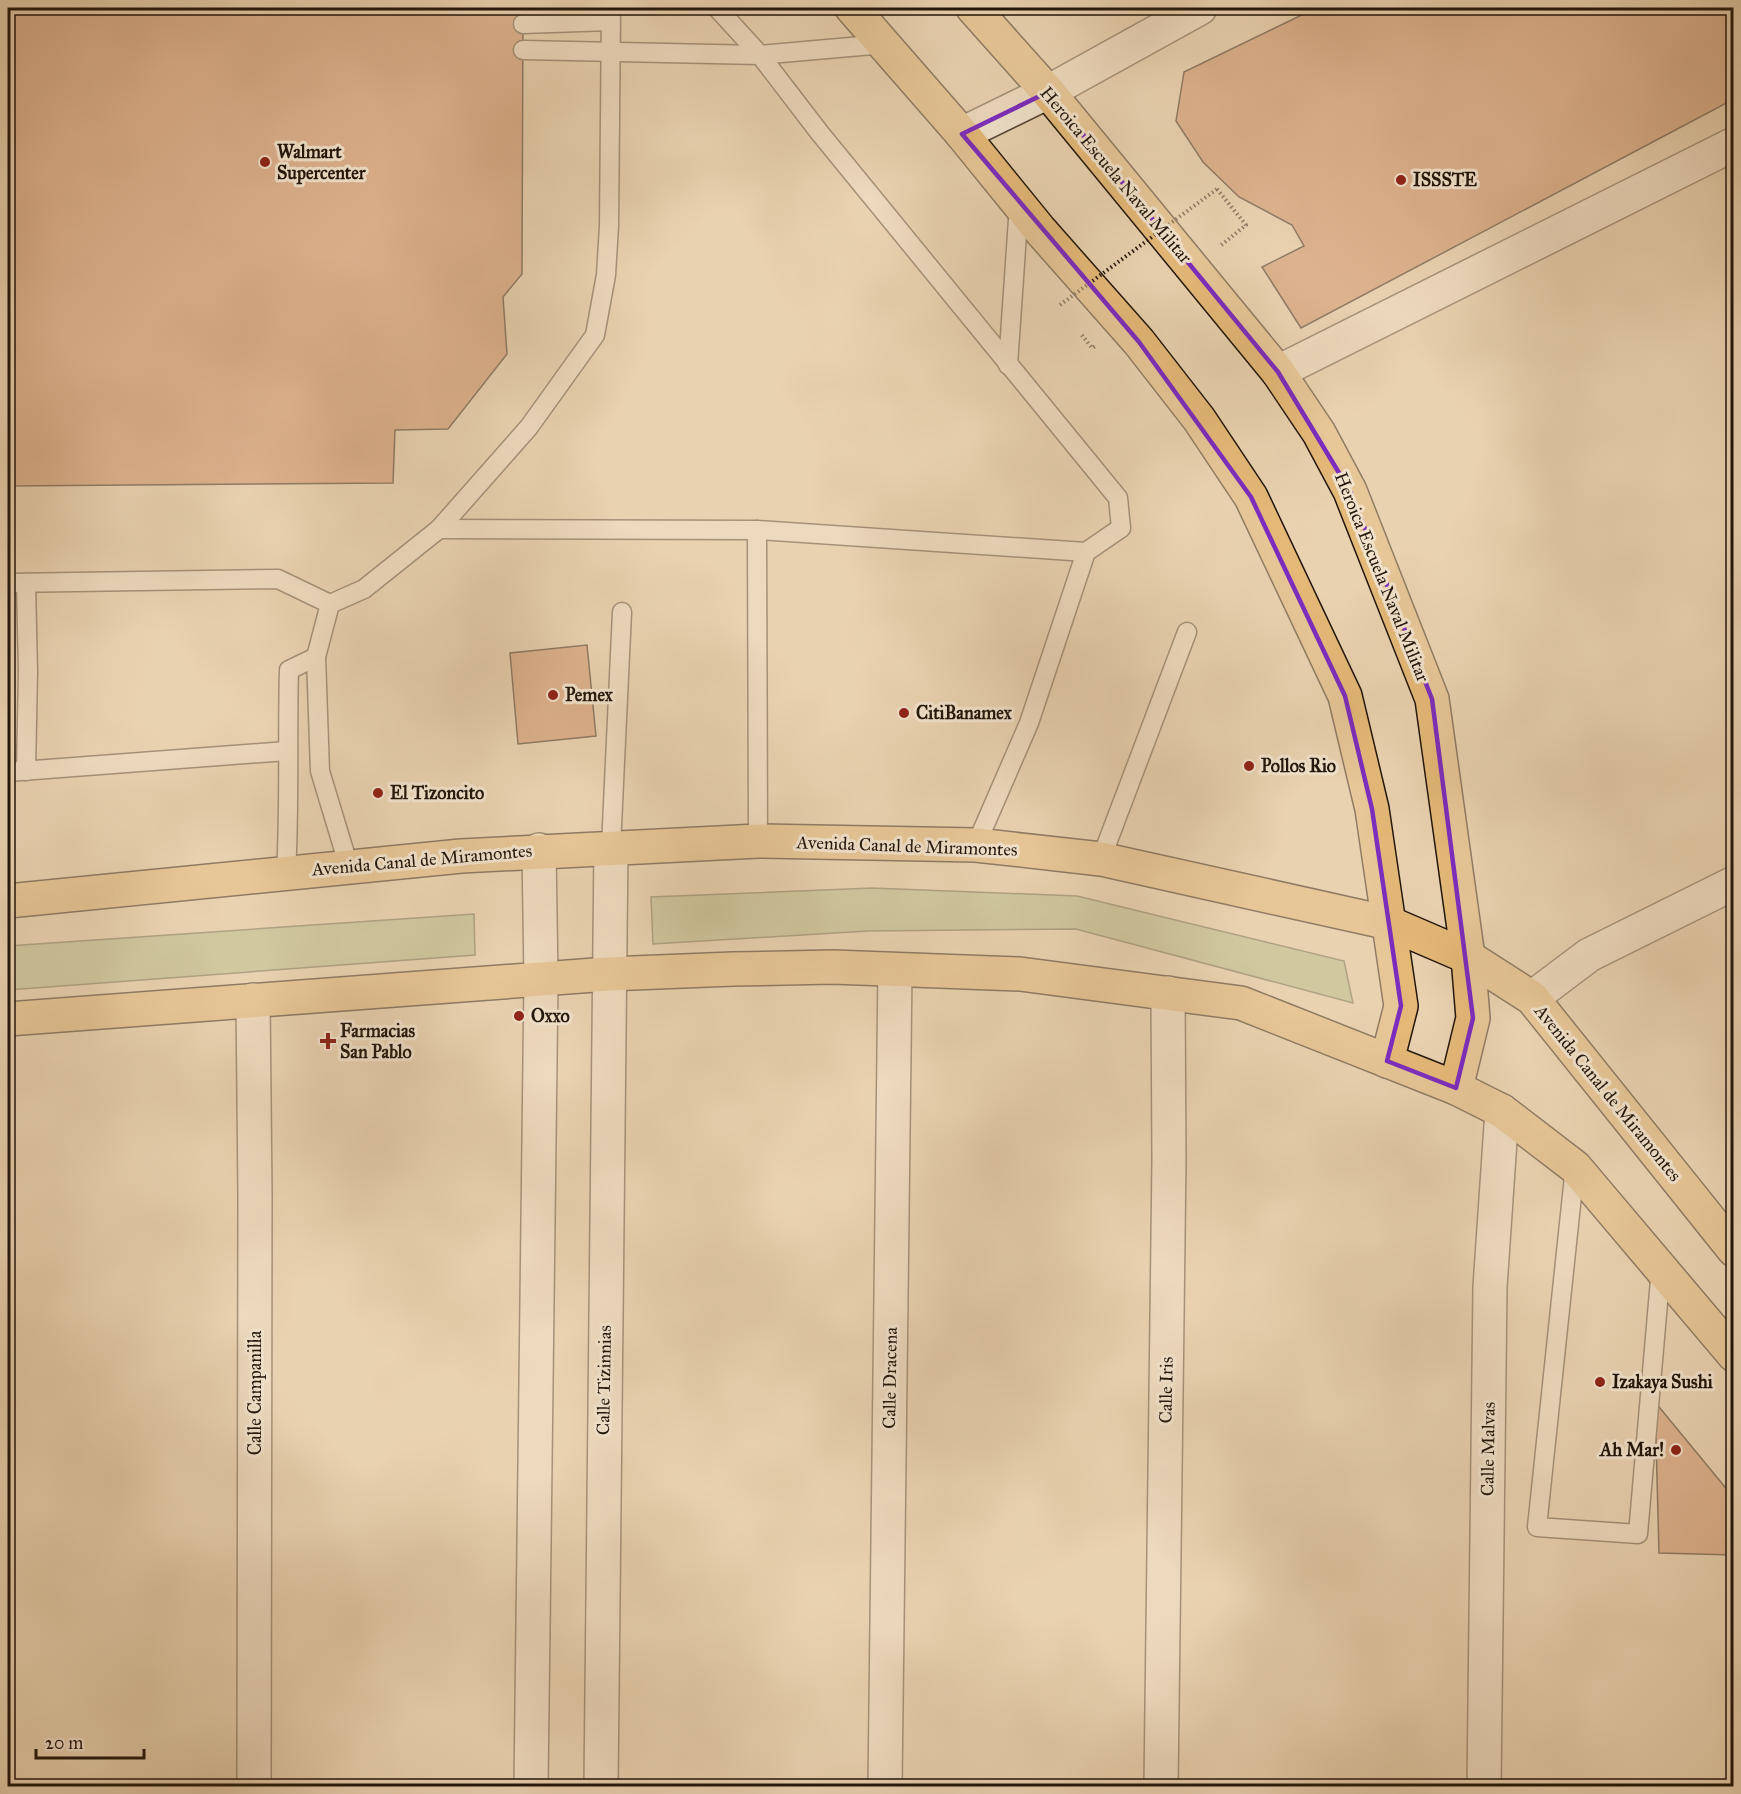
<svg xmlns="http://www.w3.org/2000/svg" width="1741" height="1794" font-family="'IM FELL Great Primer',serif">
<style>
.green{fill:#b4bd8d;stroke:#6a694c;stroke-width:1.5}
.building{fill:#cf8d65;stroke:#21150b;stroke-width:1.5}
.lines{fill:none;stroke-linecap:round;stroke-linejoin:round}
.service-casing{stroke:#534434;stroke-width:21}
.minor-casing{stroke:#534434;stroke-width:36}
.tertiary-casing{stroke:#534434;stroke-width:36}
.primary-casing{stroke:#21150b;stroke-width:36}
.path{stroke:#21150b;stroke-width:4;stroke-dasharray:1.5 3;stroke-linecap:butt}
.service{stroke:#f1e2cc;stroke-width:18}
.minor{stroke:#f1e2cc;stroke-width:33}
.tertiary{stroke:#f1e2cc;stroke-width:33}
.primary{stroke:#e4b978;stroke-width:33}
.path-bridge{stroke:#21150b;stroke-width:4;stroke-dasharray:1.5 3;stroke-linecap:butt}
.marked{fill:none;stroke:#7b2cbf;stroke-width:4.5;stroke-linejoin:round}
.poi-dot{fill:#8f2418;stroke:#f1e2cc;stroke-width:2}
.labels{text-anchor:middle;stroke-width:6;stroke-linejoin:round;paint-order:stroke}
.poi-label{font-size:18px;font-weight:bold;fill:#21150b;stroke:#f1e2cc;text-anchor:start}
.street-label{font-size:18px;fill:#21150b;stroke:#f1e2cc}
</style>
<rect width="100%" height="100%" fill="#e9d2b0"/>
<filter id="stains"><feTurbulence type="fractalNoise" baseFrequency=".00333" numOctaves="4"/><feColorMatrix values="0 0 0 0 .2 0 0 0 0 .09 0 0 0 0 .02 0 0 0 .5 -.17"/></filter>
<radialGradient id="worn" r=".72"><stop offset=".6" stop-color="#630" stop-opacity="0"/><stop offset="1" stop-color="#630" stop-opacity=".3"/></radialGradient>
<g class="green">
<polygon points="872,888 1077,896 1344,961 1353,1003 1076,929 868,931 653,944 651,897"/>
<polygon points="474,914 475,955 8,990 8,946"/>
</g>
<g class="building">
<polygon points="8,8 523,8 522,274 503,297 507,354 448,429 395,430 393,483 8,486"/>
<polygon points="1316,8 1734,8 1734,99 1301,328 1262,267 1304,246 1292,225 1239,197 1203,162 1176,121 1184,72"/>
<polygon points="587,645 596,736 518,744 510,653"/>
<polygon points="1655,1402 1734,1498 1734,1555 1659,1553"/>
</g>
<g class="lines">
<defs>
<g id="service">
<polyline points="717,8 760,55 819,132 1118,498 1121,528 1086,552 1029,723 976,845"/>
<polyline points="523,24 610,21"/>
<polyline points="523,50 760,55 884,44"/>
<polyline points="1008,365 1019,205"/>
<polyline points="439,529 757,530 1086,552"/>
<polyline points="757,530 758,841"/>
<polyline points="8,583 278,579 330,604"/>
<polyline points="316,657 320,771 349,867"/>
<polyline points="26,771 28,672 26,584"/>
<polyline points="8,772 287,751"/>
<polyline points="611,847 622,612"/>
<polyline points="1101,859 1187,632"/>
<path d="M 286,872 C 290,805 287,738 289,670 L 316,657 L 330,604 L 364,589 L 439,529 L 529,427 L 595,335 L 606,275 L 609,226 L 611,8"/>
<polyline points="1575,1167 1537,1527 1638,1534 1661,1268"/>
</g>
<g id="minor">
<polyline points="1278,372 1734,144"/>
<polyline points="1532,998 1589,955 1734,883"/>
<polyline points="253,1000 255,1194 254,1786"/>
<polyline points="531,1786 541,979 539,850"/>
<polyline points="601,1786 611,847"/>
<polyline points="885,1786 895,970"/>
<polyline points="1161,1786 1169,1160 1168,993"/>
<polyline points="1484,1786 1490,1287 1502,1111"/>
</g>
<polyline id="tertiary" points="962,134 1048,92 1200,8"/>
<g id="primary">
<polyline points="852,8 962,134 1040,230 1139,342 1199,419 1251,497 1345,696 1372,809 1401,1006 1387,1061"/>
<polyline points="973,8 1048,92 1278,372 1319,433 1350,491 1432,699 1468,957 1473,1018 1456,1088"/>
<polyline points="8,901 461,856 758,841 976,845 1101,859 1389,923 1468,957 1532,998 1734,1250"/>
<polyline points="8,1019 608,974 733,969 833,967 1020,974 1241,1003 1456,1088 1502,1111 1575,1167 1734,1355"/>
</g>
</defs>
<use href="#service" class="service-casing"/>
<use href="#minor" class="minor-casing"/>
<use href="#tertiary" class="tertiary-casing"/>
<use href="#primary" class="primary-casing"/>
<g class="path">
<polyline points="1217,189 1246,225 1219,247"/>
<polyline points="1082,335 1092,348 1097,345"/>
</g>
<use href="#service" class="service"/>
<use href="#minor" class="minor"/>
<use href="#tertiary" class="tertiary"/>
<use href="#primary" class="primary"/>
<polyline class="path-bridge" points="1060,305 1217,189"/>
</g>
<path d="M0 0H1741V1794H0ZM 1048,92 L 1278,372 L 1350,491 L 1432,699 L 1473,1018 L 1456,1088 L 1387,1061 L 1401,1006 L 1372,809 L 1345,696 L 1251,497 L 1139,342 L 962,134 Z" fill="#e9d2b0" fill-opacity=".55" fill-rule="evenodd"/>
<path class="marked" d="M 1048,92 L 1278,372 L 1350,491 L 1432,699 L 1473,1018 L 1456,1088 L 1387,1061 L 1401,1006 L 1372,809 L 1345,696 L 1251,497 L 1139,342 L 962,134 Z"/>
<g class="poi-dot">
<circle cx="265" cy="162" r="6"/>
<circle cx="1401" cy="180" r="6"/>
<circle cx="553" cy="695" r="6"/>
<circle cx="904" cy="713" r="6"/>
<circle cx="1249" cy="766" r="6"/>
<circle cx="378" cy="793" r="6"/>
<circle cx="519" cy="1016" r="6"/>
<path d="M325 1032h6v6h6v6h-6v6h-6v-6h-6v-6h6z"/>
<circle cx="1600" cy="1382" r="6"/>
<circle cx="1676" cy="1450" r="6"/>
</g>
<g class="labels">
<g class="poi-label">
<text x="277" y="158">Walmart<tspan x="277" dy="21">Supercenter</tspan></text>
<text x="1413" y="186">ISSSTE</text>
<text x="565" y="701">Pemex</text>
<text x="916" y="719">CitiBanamex</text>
<text x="1261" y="772">Pollos Rio</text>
<text x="390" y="799">El Tizoncito</text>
<text x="531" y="1022">Oxxo</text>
<text x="340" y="1037">Farmacias<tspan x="340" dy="21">San Pablo</tspan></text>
<text x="1612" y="1388">Izakaya Sushi</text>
<text x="1664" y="1456" text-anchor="end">Ah Mar!</text>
</g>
<g class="street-label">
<text transform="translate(1116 175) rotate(50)" y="6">Heroica Escuela Naval Militar</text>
<text transform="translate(1382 577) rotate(68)" y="6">Heroica Escuela Naval Militar</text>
<text transform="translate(907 846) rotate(2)" y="6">Avenida Canal de Miramontes</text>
<text transform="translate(422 860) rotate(-5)" y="6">Avenida Canal de Miramontes</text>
<text transform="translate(1608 1093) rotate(51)" y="6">Avenida Canal de Miramontes</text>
<text transform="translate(890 1378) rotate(-89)" y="6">Calle Dracena</text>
<text transform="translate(604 1380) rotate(-89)" y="6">Calle Tizinnias</text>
<text transform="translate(1166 1390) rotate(-89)" y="6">Calle Iris</text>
<text transform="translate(255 1393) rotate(-90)" y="6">Calle Campanilla</text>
<text transform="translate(1488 1449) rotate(-89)" y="6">Calle Malvas</text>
</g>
</g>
<rect width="1741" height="1794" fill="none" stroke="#e9d2b0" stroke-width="30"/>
<rect x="9" y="9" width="1723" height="1776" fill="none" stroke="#21150b" stroke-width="3"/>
<rect x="15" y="15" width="1711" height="1764" fill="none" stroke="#21150b" stroke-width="1.5"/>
<path d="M36 1749v9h108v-9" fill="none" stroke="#21150b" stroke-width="3"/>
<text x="45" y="1749" font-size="18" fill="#21150b" stroke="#f1e2cc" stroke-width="4.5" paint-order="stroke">20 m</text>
<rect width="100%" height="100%" filter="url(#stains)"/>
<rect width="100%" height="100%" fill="url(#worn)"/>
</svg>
